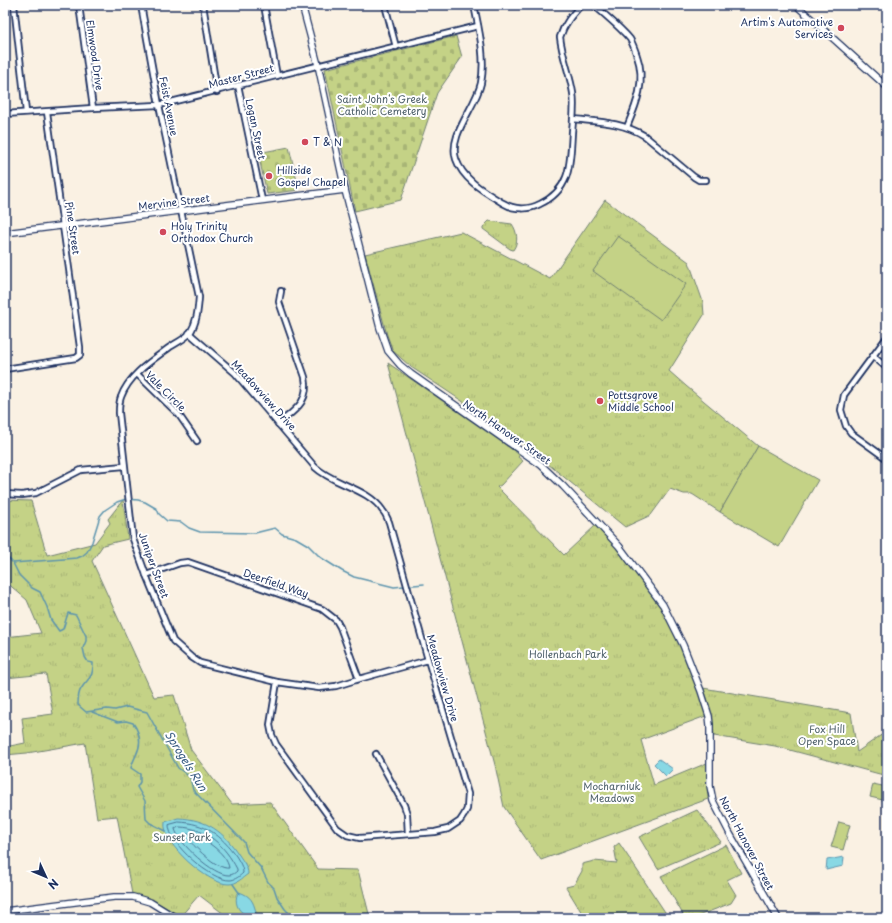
<svg xmlns="http://www.w3.org/2000/svg" width="892" height="923" font-family="'Playpen Sans',sans-serif">
<style>
.grass{fill:url(#grass-tufts);stroke:#708072}
.cemetery{fill:url(#cemetery-stones);stroke:#708072}
.pitch{fill:#c4d286;stroke:#708072}
.water{fill:#88d8e4;stroke:#5c94ae}
.lines{fill:none;stroke-linecap:round;stroke-linejoin:round}
.shore{stroke:#477394;stroke-width:1}
.stream{stroke:#5c94ae;stroke-width:1.5}
.minor-casing{stroke:#1b2f5e;stroke-width:8}
.tertiary-casing{stroke:#1b2f5e;stroke-width:8}
.minor{stroke:#fff;stroke-width:4.5}
.tertiary{stroke:#fff;stroke-width:5.5}
.poi-dot{fill:#d1495b;stroke:#fff;stroke-width:1.5}
.labels{text-anchor:middle;stroke-width:4;stroke-linejoin:round;paint-order:stroke}
.poi-label{font-size:10px;fill:#1b2f5e;stroke:#fff;text-anchor:start}
.street-label{font-size:10px;fill:#1b2f5e;stroke:#fff}
.park-label{font-size:10px;fill:#4e606a;stroke:#fff}
.water-label{font-size:11px;font-style:italic;fill:#365980;stroke:#fff}
</style>
<defs>
<pattern id="grass-tufts" width="24" height="20" patternUnits="userSpaceOnUse"><rect width="24" height="20" fill="#c4d286"/><path d="M3 7l-1-3M5 7V3M7 7l1-3M15 17l-1-3M17 17v-4M19 17l1-3" fill="none" stroke="#a8b576"/></pattern>
<pattern id="cemetery-stones" width="16" height="16" patternUnits="userSpaceOnUse"><rect width="16" height="16" fill="#c4d286"/><path d="M2 7V4a2 2 0 0 1 4 0v3zM10 15v-3a2 2 0 0 1 4 0v3z" fill="#a8b576"/></pattern>
</defs>
<rect width="100%" height="100%" fill="#faf1e3"/>
<filter id="ink" filterUnits="userSpaceOnUse"><feTurbulence type="fractalNoise" baseFrequency=".025" numOctaves="2"/><feDisplacementMap in="SourceGraphic" scale="8" xChannelSelector="R" yChannelSelector="G"/><feConvolveMatrix kernelMatrix="1 2 1 2 8 2 1 2 1" color-interpolation-filters="sRGB"/></filter>
<g filter="url(#ink)">
<g class="grass">
<polygon points="605,200 689,262 703,302 704,315 669,371 686,386 758,446 720,512 692,494 684,494 670,489 651,515 625,527 531,450 498,425 411,367 393,351 387,335 365,254 461,232 550,279"/>
<path d="M 489,221 L 512,224 C 517,231 519,242 513,250 L 510,249 L 483,229 L 483,227 Z"/>
<polygon points="388,363 520,455 518,457 523,461 501,485 497,487 564,555 596,525 620,551 662,607 679,643 697,687 706,716 641,740 654,785 707,763 708,799 541,860 504,807 495,765"/>
<path d="M 5,500 L 31,501 L 47,555 L 95,543 L 110,523 L 108,519 L 123,500 L 128,539 L 103,545 L 92,561 L 154,697 L 174,695 L 191,750 L 232,804 L 270,802 L 318,869 L 358,870 L 370,918 L 229,918 L 199,895 L 180,917 C 165,906 151,898 132,894 L 117,816 L 97,818 L 85,743 L 27,753 L 5,755 L 5,747 L 25,743 L 22,718 L 53,714 L 46,674 L 5,678 L 5,637 L 41,633 L 27,600 L 5,581 Z"/>
<path d="M 703,688 L 851,713 L 857,752 L 887,731 L 887,776 L 775,746 L 714,736 C 713,719 710,704 703,688 Z"/>
<polygon points="697,810 721,842 658,869 639,837"/>
<polygon points="619,843 669,918 585,918 566,887 574,885 582,871 582,864 594,861 617,863 614,847"/>
<polygon points="726,845 741,873 727,880 736,895 731,903 693,918 685,918 661,876"/>
</g>
<g class="cemetery">
<polygon points="456,36 462,57 437,93 401,200 355,211 325,69"/>
<polygon points="289,147 299,190 267,194 258,153"/>
</g>
<g class="pitch">
<polygon points="618,236 686,284 661,320 593,271"/>
<polygon points="758,446 818,480 779,547 720,512"/>
<polygon points="873,784 887,787 887,801 870,797"/>
<polygon points="839,822 850,825 843,850 831,847"/>
</g>
<g class="water">
<polygon points="659,759 673,769 666,776 654,764"/>
<path d="M 178,818 C 207,819 224,832 239,855 C 243,861 248,867 248,874 C 242,878 237,884 229,884 C 209,885 161,844 165,822 Z"/>
<polygon points="844,857 843,866 826,870 827,860"/>
<path d="M 239,892 C 251,896 253,901 256,912 L 252,918 C 249,916 245,915 243,913 C 236,909 234,897 239,892 Z"/>
</g>
<g class="lines">
<g class="shore">
<path d="M 179,822 C 205,823 221,835 236,856 C 239,861 243,867 243,873 C 240,876 235,880 230,880 C 212,881 168,844 169,825 Z"/>
<path d="M 180,827 C 207,828 225,846 237,869 L 237,871 C 235,873 232,875 229,875 C 214,876 178,843 175,829 Z"/>
<path d="M 188,834 C 202,836 227,853 229,868 C 217,870 193,845 186,837 L 186,835 Z"/>
</g>
<g class="stream">
<path d="M 5,555 L 13,563 L 19,575 L 32,588 L 40,592 L 47,607 L 51,620 L 59,631 L 63,629 L 68,613 L 76,615 L 86,636 L 86,641 L 83,648 L 85,657 L 88,662 L 93,663 C 93,680 88,677 81,689 C 78,693 78,700 78,705 L 86,712 L 107,709 L 115,710 L 127,707 L 147,712 L 178,768 L 190,777 L 193,790 L 244,842 L 247,852 L 261,868 L 268,882 L 274,888 L 277,897 L 285,909 L 294,918"/>
<polyline points="13,563 77,558 82,556 87,552 92,542 100,516 105,510 117,502 126,499 138,500 145,502 157,509 159,514 167,521 181,522 189,528 200,532 255,533 275,528 282,534 296,538 308,545 320,557 342,571 354,577 394,587 424,584"/>
<path d="M 92,712 L 118,722 L 126,721 L 133,723 C 140,733 142,744 136,755 C 134,760 132,763 131,768 L 140,774 L 140,782 L 137,787 L 145,801 L 146,819 L 150,823 L 166,831"/>
<polyline points="233,884 240,894"/>
</g>
<defs>
<g id="minor">
<polyline points="14,5 26,112"/>
<polyline points="79,5 93,108"/>
<path d="M 141,5 L 159,105 L 199,297 C 198,310 197,322 190,333 C 185,339 176,343 170,347 C 151,361 129,375 121,397 C 119,402 119,408 119,413 L 133,539 L 146,575 L 173,641 L 191,657 L 200,663 L 277,682 L 319,688 L 336,686 L 359,679 L 428,660"/>
<polyline points="203,5 217,92"/>
<polyline points="264,5 277,76"/>
<polyline points="385,5 396,47"/>
<path d="M 474,5 C 479,30 486,58 481,83 C 476,107 448,135 456,159 C 463,180 485,192 503,203 C 514,210 529,210 540,204 C 572,189 570,162 572,132 C 573,119 575,106 573,93 C 570,74 562,56 560,37 C 564,24 572,15 581,5"/>
<path d="M 594,5 C 606,16 620,27 630,39 C 633,44 635,50 637,56 C 646,81 637,103 627,127"/>
<polyline points="238,85 262,200"/>
<polyline points="5,114 93,108 159,105 478,26"/>
<path d="M 573,119 C 600,122 622,122 645,136 L 694,177 L 699,180 L 706,180"/>
<path d="M 189,333 L 235,373 L 315,467 C 334,485 368,488 383,511 C 386,514 387,518 389,522 L 428,660 L 468,794 L 467,809 L 464,815 L 460,821 L 448,829 L 435,832 L 360,838 L 347,835 L 337,828 L 276,744 L 272,735 L 270,725 L 277,682"/>
<polyline points="887,337 844,395 841,410 846,426 851,433 887,459"/>
<polyline points="873,356 887,368"/>
<polyline points="5,369 76,358 80,355 80,347 47,112"/>
<polyline points="137,374 179,415 197,441"/>
<path d="M 278,424 C 295,410 310,402 305,377 L 279,302 L 281,291"/>
<polyline points="5,494 22,495 36,493 81,470 124,466"/>
<polyline points="146,575 180,563 188,562 322,609 336,620 340,627 359,679"/>
<polyline points="376,754 404,805 407,814 408,834"/>
</g>
<g id="tertiary">
<polyline points="302,5 318,65 345,190 380,328 388,351 400,365 411,374 541,465 563,486 619,546 663,605 683,645 701,691 709,716 710,725 710,786 713,801 729,832 778,918"/>
<polyline points="796,5 887,87"/>
<polyline points="5,233 345,190"/>
<polyline points="5,911 114,897 133,897 150,902 176,918"/>
</g>
</defs>
<use href="#minor" class="minor-casing"/>
<use href="#tertiary" class="tertiary-casing"/>
<use href="#minor" class="minor"/>
<use href="#tertiary" class="tertiary"/>
</g>
</g>
<g class="poi-dot">
<circle cx="841" cy="28" r="4"/>
<circle cx="305" cy="142" r="4"/>
<circle cx="269" cy="176" r="4"/>
<circle cx="163" cy="232" r="4"/>
<circle cx="600" cy="401" r="4"/>
</g>
<g class="labels">
<g class="poi-label">
<text x="833" y="26" text-anchor="end">Artim's Automotive<tspan x="833" dy="12">Services</tspan></text>
<text x="313" y="146">T &amp; N</text>
<text x="277" y="174">Hillside<tspan x="277" dy="12">Gospel Chapel</tspan></text>
<text x="171" y="230">Holy Trinity<tspan x="171" dy="12">Orthodox Church</tspan></text>
<text x="608" y="399">Pottsgrove<tspan x="608" dy="12">Middle School</tspan></text>
</g>
<g class="street-label">
<text transform="translate(95 55) rotate(82)" y="4">Elmwood Drive</text>
<text transform="translate(241 76) rotate(-15)" y="4">Master Street</text>
<text transform="translate(169 106) rotate(79)" y="4">Feist Avenue</text>
<text transform="translate(256 129) rotate(78)" y="4">Logan Street</text>
<text transform="translate(174 202) rotate(-7)" y="4">Mervine Street</text>
<text transform="translate(73 228) rotate(82)" y="4">Pine Street</text>
<text transform="translate(166 391) rotate(45)" y="4">Vale Circle</text>
<text transform="translate(264 395) rotate(48)" y="4">Meadowview Drive</text>
<text transform="translate(507 432) rotate(35)" y="4">North Hanover Street</text>
<text transform="translate(154 565) rotate(70)" y="4">Juniper Street</text>
<text transform="translate(276 583) rotate(19)" y="4">Deerfield Way</text>
<text transform="translate(443 678) rotate(74)" y="4">Meadowview Drive</text>
<text transform="translate(747 843) rotate(62)" y="4">North Hanover Street</text>
</g>
<g class="park-label">
<text x="382" y="103">Saint John's Greek<tspan x="382" dy="12">Catholic Cemetery</tspan></text>
<text x="568" y="658">Hollenbach Park</text>
<text x="827" y="733">Fox Hill<tspan x="827" dy="12">Open Space</tspan></text>
<text x="612" y="790">Mocharniuk<tspan x="612" dy="12">Meadows</tspan></text>
<text x="182" y="841">Sunset Park</text>
</g>
<g class="water-label">
<text transform="translate(186 761) rotate(58)" y="4">Sprogels Run</text>
</g>
</g>
<rect width="892" height="923" fill="none" stroke="#fff" stroke-width="20"/>
<rect x="10" y="10" width="872" height="903" fill="none" stroke="#1b2f5e" stroke-width="1.5" filter="url(#ink)"/>
<g transform="translate(46 877) rotate(134)" stroke="#ffffff" stroke-width="3" paint-order="stroke">
<path d="M0-3L7 15L0 10L-7 15Z" fill="#1b2f5e"/>
<text y="-6" font-size="11" font-weight="bold" text-anchor="middle" fill="#1b2f5e">N</text>
</g>
</svg>
